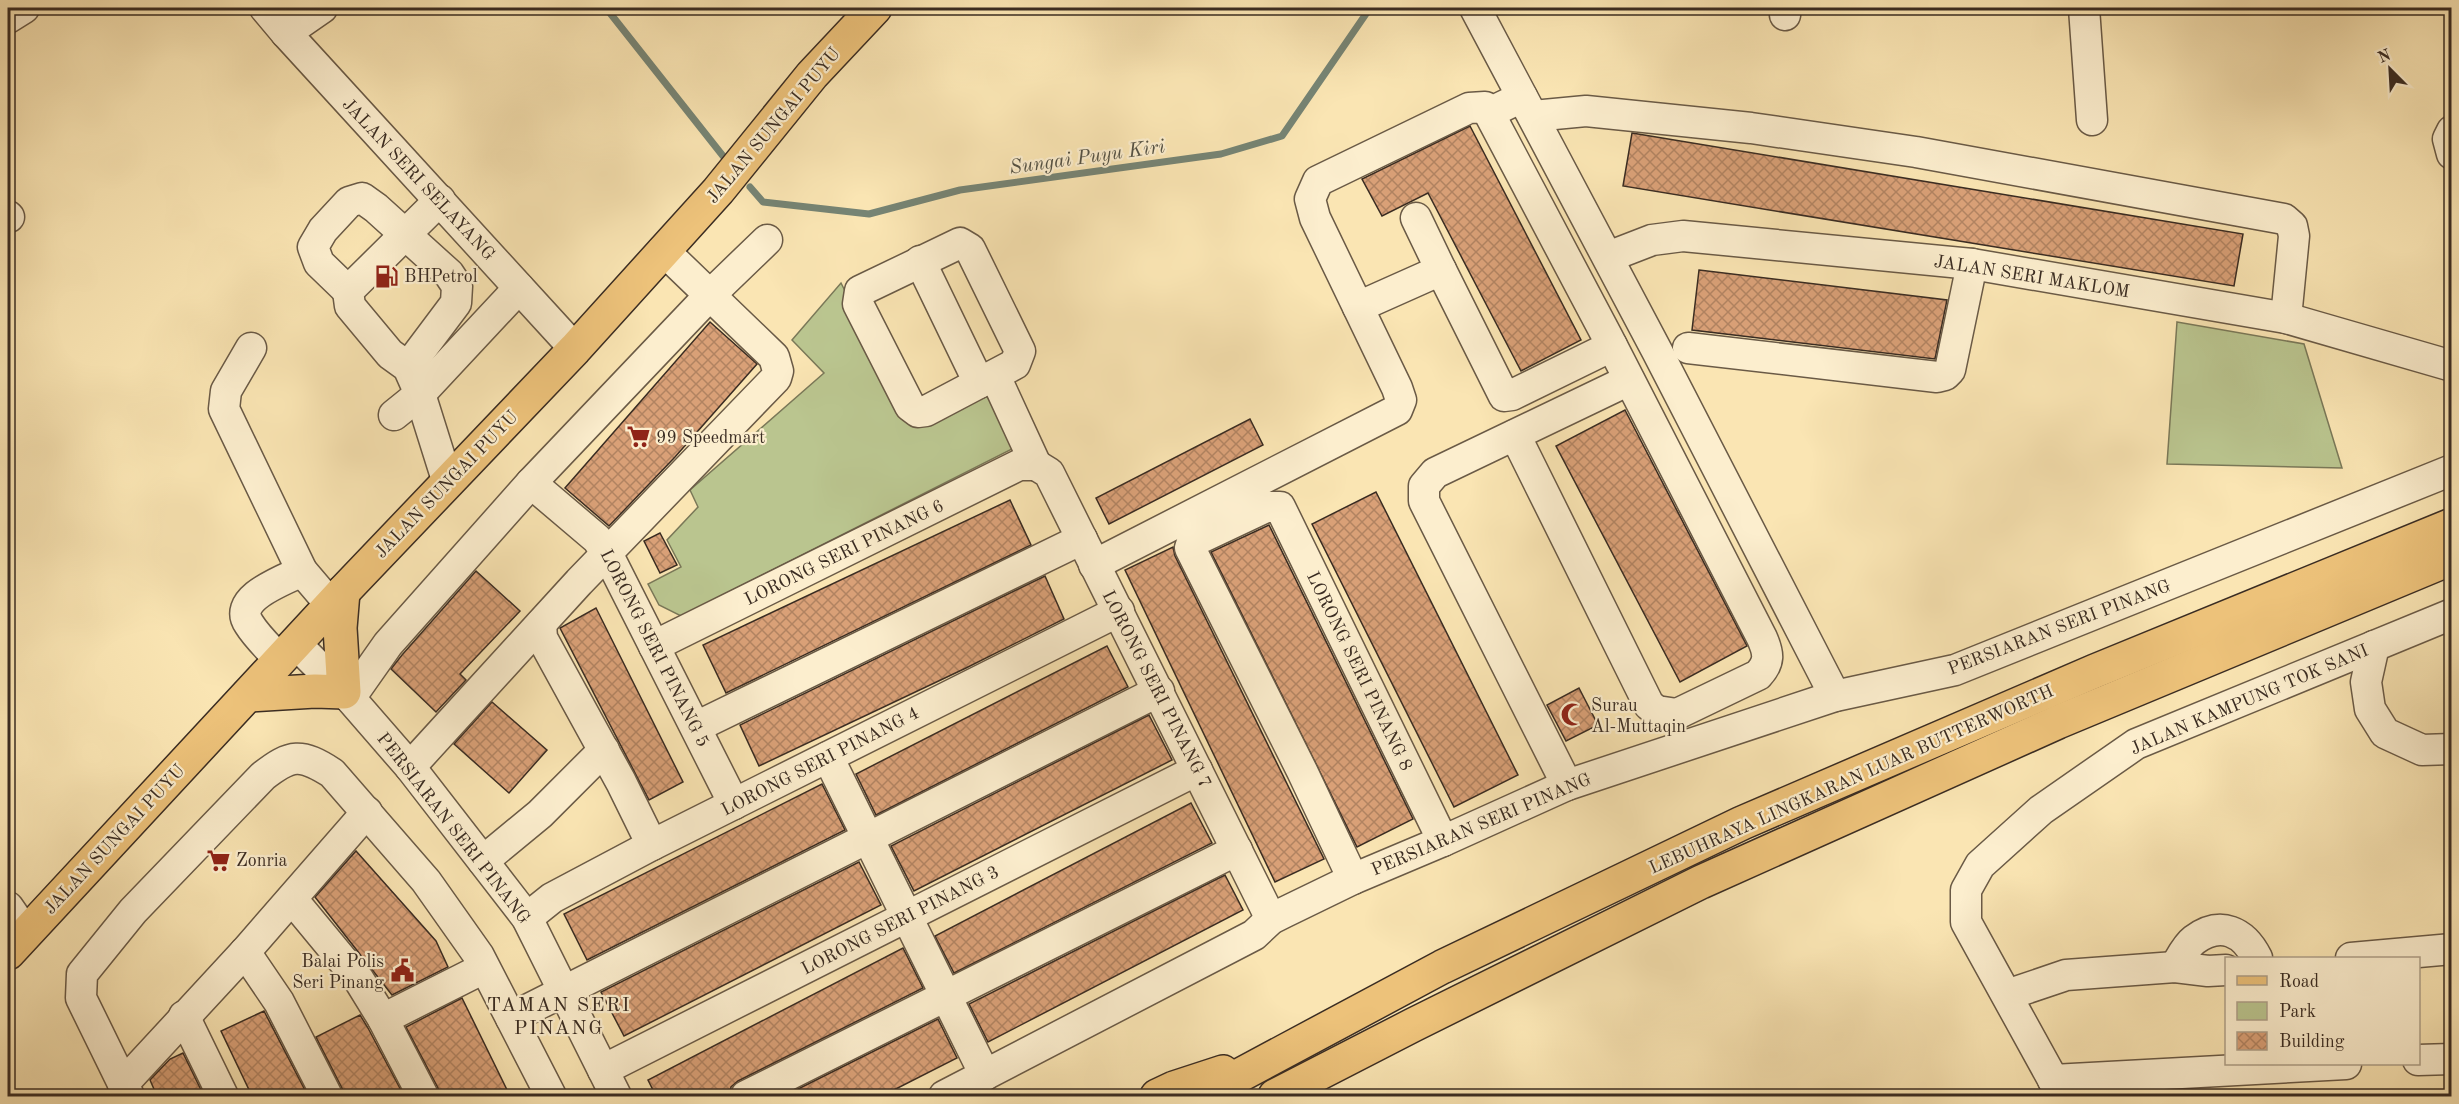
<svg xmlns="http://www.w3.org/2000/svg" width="2459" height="1104" font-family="'Old Standard TT',serif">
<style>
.green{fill:#bac58f;stroke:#7a7858;stroke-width:1.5}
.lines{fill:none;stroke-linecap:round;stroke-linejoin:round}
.stream{stroke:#768474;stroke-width:7}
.building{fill:url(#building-cross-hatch);stroke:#3a2c22;stroke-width:1.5}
.minor-casing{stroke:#6a5a46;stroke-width:33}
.major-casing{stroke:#3a2c22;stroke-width:36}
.highway-casing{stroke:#3a2c22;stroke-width:36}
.minor{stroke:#fceece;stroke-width:30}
.major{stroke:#edc27a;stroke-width:33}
.highway{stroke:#edc27a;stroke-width:33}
.labels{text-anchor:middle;stroke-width:4.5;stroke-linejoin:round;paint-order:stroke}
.street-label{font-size:18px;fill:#3a2c22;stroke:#fceece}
.poi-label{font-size:18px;fill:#3a2c22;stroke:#fceece;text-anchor:start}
.water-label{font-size:20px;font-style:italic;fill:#535144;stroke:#fceece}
.neighbourhood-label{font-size:20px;letter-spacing:1.5px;fill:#3a2c22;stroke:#fceece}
</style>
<defs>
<pattern id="building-cross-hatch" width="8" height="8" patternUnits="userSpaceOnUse" patternTransform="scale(1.5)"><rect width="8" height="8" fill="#d9a077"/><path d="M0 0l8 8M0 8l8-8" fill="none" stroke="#b18361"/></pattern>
</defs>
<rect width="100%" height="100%" fill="#fae5b3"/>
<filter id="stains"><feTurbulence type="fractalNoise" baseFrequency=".00333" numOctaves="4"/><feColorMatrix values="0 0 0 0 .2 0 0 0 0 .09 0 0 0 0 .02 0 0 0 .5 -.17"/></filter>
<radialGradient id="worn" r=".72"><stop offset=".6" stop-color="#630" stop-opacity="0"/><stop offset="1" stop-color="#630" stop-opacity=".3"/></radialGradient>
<g class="green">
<polygon points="841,283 914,426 985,390 1014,448 681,616 659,605 648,584 681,567 667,540 698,507 690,490 824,373 792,340"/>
<polygon points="2177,322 2304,344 2342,468 2167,464"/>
</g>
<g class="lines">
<g class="stream">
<polyline points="606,8 723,156"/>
<polyline points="750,187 763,202 869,214 960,190 1221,154 1282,136 1370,8"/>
</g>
</g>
<g class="building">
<polygon points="1470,126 1581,340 1521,371 1428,193 1382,216 1362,179"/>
<polygon points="1632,133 2243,234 2234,286 1623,186"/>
<polygon points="1699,270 1947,300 1935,359 1692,330"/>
<polygon points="710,322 757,364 675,457 609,526 565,488"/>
<polygon points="1625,410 1747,646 1680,682 1556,446"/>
<polygon points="1250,419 1263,445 1109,524 1096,498"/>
<polygon points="1376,492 1518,775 1454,807 1312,524"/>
<polygon points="1010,500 1031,545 726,693 703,645"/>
<polygon points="1269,525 1413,819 1357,847 1211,552"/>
<polygon points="660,533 677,565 660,573 644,541"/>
<polygon points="1173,547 1175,556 1324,859 1275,882 1125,570"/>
<polygon points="476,571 520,611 460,674 466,680 436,712 391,669 402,655"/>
<polygon points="1045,576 1064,619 966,668 759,766 740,725"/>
<polygon points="596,608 683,782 649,800 560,628"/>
<polygon points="1107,646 1128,687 876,815 856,774"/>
<polygon points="1579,688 1598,725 1566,741 1547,705"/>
<polygon points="492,702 547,750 509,793 454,744"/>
<polygon points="1149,715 1172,760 914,891 891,846"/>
<polygon points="822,784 845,830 587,960 564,914"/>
<polygon points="1191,803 1212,843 954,973 935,936"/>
<polygon points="356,851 436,941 448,967 392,995 315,897"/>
<polygon points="859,862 881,905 624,1036 601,992"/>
<polygon points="1225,875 1243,910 988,1042 969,1004"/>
<polygon points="903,948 923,988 738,1081 731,1087 729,1096 656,1096 648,1080"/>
<polygon points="462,998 510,1096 440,1096 438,1088 406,1027"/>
<polygon points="264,1011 308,1096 252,1096 221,1031"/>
<polygon points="360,1015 368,1028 404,1096 346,1096 316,1037"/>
<polygon points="938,1019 957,1058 882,1096 784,1096"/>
<polygon points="183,1053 204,1096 157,1096 150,1080 170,1059"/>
</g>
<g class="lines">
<defs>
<g id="minor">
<polyline points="265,8 286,33 575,349"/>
<polyline points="1475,8 1657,351 1835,696"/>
<polyline points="2084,8 2092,120"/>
<polyline points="1785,15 1786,8"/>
<polyline points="8,18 24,8"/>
<polyline points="286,33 322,8"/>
<path d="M 1489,113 L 1608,338 L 1762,638 C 1769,654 1770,662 1758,675 L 1677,714 L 1657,711 L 1649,705 L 1515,435"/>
<polyline points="1533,116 1586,111 1751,128 1916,152 2284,219 2292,226 2294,236 2286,318"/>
<polyline points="2452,131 2448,139 2452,154"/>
<polyline points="440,200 348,291 350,306 390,354 408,367 420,394 448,483"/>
<polyline points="8,216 9,217"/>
<polygon points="960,243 970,249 1020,351 1015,364 926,411 918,412 910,406 858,304 860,291"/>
<polyline points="1608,257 1652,240 1683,236 1972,264 2286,318 2452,366"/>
<polyline points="920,261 979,383"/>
<polyline points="1441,270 1504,396 1512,395 1612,346"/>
<polyline points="348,291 319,263 313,247 323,230 349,202 362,198 376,208 449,274 457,286 456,303 408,367"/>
<polyline points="1358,307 1441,270 1416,218"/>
<polyline points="251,348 226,391 224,409 302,571 331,605"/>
<polyline points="1688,348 1937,377 1945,375 1950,370 1972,264"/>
<polyline points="995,376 1036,465"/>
<polyline points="394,415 420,394 519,288"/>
<polyline points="1036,465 1049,473 1271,919"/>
<polyline points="531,483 597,539 608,555 734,804"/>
<polyline points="1094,565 1397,410 1401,400 1397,388 1315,218 1310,199 1318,181 1469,108 1485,107 1489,113 1522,97"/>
<polyline points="541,624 542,638 621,782 652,845"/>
<polyline points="296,644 350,698 410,767 527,918 616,1096"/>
<polyline points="654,646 1019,465 1036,465"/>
<polyline points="2374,646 2366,682 2370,709 2385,733 2422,750 2452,749"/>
<path d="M 280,660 C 270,649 257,637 249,624 C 231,598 285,580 302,571"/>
<polyline points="350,698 388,644 531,483 709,296 767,240"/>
<polyline points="696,727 1082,539"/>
<polyline points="828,757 985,1075"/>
<polyline points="410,767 579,582 776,378 778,371 774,357 663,250"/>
<polyline points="1567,785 1424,501 1424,486 1435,473 1629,380"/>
<polyline points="483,861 540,814 604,750"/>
<polyline points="1353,879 1302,771 1190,548 1192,542 1266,507 1280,507 1443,841"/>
<polyline points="292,899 359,980 383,1019 423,1096"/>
<polyline points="8,907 26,933"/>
<polyline points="527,918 552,898 652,845 1119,611"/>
<polyline points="245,952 279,1002 327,1096"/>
<polyline points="2351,958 2452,949"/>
<path d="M 2175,967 C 2180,959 2186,946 2194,940 C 2221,920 2244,932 2257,958"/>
<polyline points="2007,995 2066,975 2175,967 2208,971 2226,970"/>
<polyline points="184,1016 223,1096"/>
<polyline points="511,1018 1159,691"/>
<polyline points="383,1019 484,968"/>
<polyline points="2418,1060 2452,1059"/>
<polyline points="603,1070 1197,770"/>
<polyline points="2053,1080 2346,1064"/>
<polyline points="123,1084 245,952 367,812"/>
<path d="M 129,1096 L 81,998 L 82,974 L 133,911 L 263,776 C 291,754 301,753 332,773 L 426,881 L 479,956 L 551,1096"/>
<polyline points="746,1096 1237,850"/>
<polyline points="944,1096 1254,935 1271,919 1285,912 1353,879 1443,841 1567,785 1835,696 1955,670 2452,470"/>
<polyline points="2062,1096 1966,922 1966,890 1980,865 2041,810 2136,744 2452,614"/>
</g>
<g id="major">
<polyline points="248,695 315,691 344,692 340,628 343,592"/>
<polyline points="8,953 343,592 575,349 718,191 812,75 875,8"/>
</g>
<g id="highway">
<polyline points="1157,1096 1174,1088 1223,1072"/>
<polyline points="1201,1096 1442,967 1742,823 2095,671 2452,525"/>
<polyline points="1275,1096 1413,1025 1701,882 2058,722 2452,558"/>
</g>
</defs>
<use href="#minor" class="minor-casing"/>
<use href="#major" class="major-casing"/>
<use href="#highway" class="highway-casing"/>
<use href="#minor" class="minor"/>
<use href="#major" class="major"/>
<use href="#highway" class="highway"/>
</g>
<defs>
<symbol id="fuel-bare" viewBox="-9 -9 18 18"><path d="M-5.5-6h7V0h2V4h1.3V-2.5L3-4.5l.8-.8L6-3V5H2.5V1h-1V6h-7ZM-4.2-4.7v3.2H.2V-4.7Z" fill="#8f2418" stroke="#fceece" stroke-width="2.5" paint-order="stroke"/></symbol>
<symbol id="supermarket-bare" viewBox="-9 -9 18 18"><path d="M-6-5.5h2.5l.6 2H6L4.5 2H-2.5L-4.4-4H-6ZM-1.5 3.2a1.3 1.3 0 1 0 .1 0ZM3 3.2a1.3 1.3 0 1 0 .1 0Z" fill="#8f2418" stroke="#fceece" stroke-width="2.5" paint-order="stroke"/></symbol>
<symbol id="mosque-bare" viewBox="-9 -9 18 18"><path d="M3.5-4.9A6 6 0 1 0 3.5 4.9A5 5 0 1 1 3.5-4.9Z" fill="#8f2418" stroke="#fceece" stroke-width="2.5" paint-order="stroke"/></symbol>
<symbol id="civic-bare" viewBox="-9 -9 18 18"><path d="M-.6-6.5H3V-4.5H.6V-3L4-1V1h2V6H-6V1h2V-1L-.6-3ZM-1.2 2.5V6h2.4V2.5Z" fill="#8f2418" stroke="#fceece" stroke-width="2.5" paint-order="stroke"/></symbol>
</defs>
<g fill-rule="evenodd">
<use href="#fuel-bare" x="370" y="260" width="33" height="33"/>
<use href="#supermarket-bare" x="622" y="420" width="33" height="33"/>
<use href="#mosque-bare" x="1556" y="698" width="33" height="33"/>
<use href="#supermarket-bare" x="202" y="844" width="33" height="33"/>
<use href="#civic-bare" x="386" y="954" width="33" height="33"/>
</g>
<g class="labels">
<g class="street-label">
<text transform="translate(773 125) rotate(-50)" y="6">JALAN SUNGAI PUYU</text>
<text transform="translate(419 179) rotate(47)" y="6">JALAN SERI SELAYANG</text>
<text transform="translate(2032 276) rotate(9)" y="6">JALAN SERI MAKLOM</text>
<text transform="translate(446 484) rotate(-46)" y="6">JALAN SUNGAI PUYU</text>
<text transform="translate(844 552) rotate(-26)" y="6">LORONG SERI PINANG 6</text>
<text transform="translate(2059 627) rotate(-21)" y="6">PERSIARAN SERI PINANG</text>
<text transform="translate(655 648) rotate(63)" y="6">LORONG SERI PINANG 5</text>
<text transform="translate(1360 671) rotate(64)" y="6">LORONG SERI PINANG 8</text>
<text transform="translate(1157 689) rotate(63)" y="6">LORONG SERI PINANG 7</text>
<text transform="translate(2249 699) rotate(-23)" y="6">JALAN KAMPUNG TOK SANI</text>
<text transform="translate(820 761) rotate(-27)" y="6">LORONG SERI PINANG 4</text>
<text transform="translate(1851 779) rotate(-24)" y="6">LEBUHRAYA LINGKARAN LUAR BUTTERWORTH</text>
<text transform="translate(1481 824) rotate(-23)" y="6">PERSIARAN SERI PINANG</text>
<text transform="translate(454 828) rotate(52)" y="6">PERSIARAN SERI PINANG</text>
<text transform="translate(114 839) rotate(-47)" y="6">JALAN SUNGAI PUYU</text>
<text transform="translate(900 920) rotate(-27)" y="6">LORONG SERI PINANG 3</text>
</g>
<g class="poi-label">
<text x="404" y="282">BHPetrol</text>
<text x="656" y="443">99 Speedmart</text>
<text x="1591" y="711">Surau<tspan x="1591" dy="21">Al-Muttaqin</tspan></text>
<text x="236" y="866">Zonria</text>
<text x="384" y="967" text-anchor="end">Balai Polis<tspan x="384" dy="21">Seri Pinang</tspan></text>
</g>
<g class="water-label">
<text transform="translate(1087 156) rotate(-8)" y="7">Sungai Puyu Kiri</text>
</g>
<g class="neighbourhood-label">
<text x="559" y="1011">TAMAN SERI<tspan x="559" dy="23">PINANG</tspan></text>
</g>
</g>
<rect width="2459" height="1104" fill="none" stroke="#fae5b3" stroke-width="30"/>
<rect x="9" y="9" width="2441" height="1086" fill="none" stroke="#3a2c22" stroke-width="3"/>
<rect x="15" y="15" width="2429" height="1074" fill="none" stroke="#3a2c22" stroke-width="1.5"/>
<rect x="2225" y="957" width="195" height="108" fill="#fceece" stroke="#aea089" stroke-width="1.5"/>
<rect x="2237" y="976" width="30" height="9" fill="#edc27a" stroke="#aea089" stroke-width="1.5"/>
<text x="2279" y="987" font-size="18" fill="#3a2c22">Road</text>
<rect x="2237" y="1002" width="30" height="18" fill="#bac58f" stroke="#aea089" stroke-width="1.5"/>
<text x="2279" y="1017" font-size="18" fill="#3a2c22">Park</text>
<rect x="2237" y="1032" width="30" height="18" fill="url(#building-cross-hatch)" stroke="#aea089" stroke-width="1.5"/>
<text x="2279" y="1047" font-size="18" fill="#3a2c22">Building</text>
<g transform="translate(2390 69) rotate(336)" stroke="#fceece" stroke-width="4.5" paint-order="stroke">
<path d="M0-4.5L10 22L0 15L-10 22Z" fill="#3a2c22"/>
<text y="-9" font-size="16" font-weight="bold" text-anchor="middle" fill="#3a2c22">N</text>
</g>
<rect width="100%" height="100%" filter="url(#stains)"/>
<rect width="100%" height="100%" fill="url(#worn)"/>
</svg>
